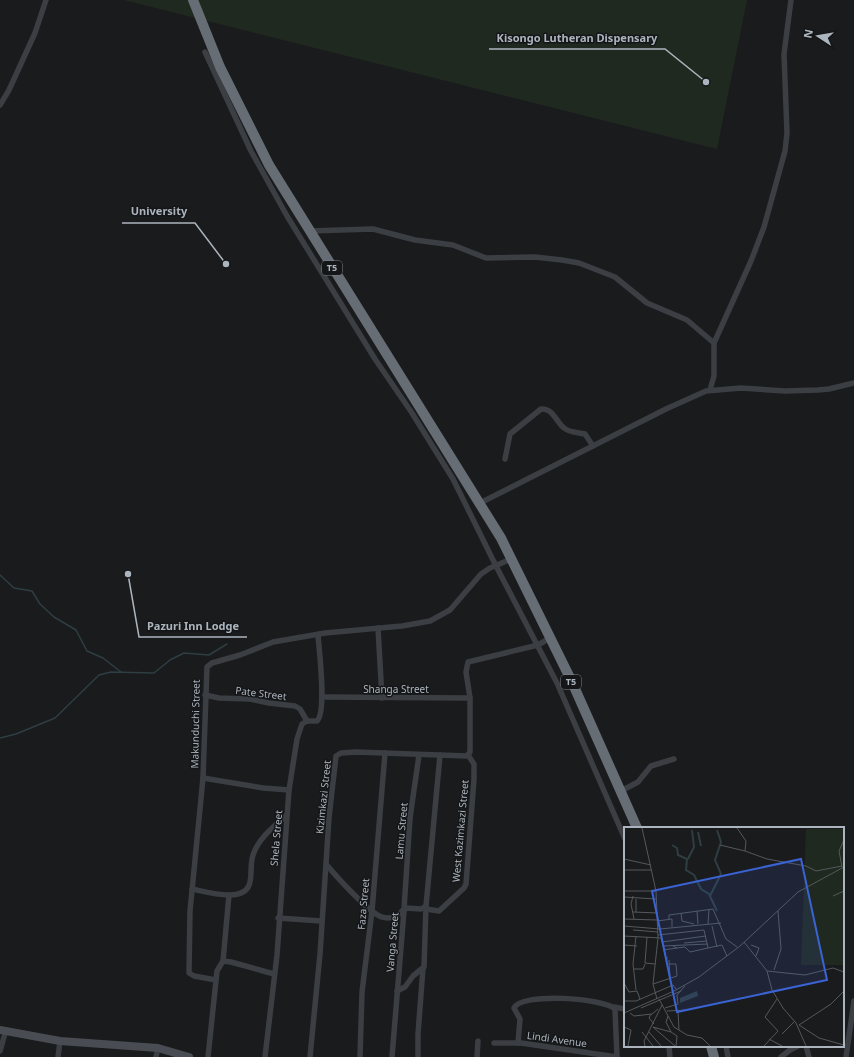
<svg xmlns="http://www.w3.org/2000/svg" width="854" height="1057" font-family="'Noto Sans',sans-serif">
<style>
.green{fill:#20291f}
.lines{fill:none;stroke-linecap:round;stroke-linejoin:round}
.stream{stroke:#2e3e43;stroke-width:1.5}
.street{stroke:#3b3e43;stroke-width:5.5}
.secondary{stroke:#494d53;stroke-width:8}
.highway{stroke:#666d74;stroke-width:10}
.labels{text-anchor:middle;stroke-width:3;stroke-linejoin:round;paint-order:stroke}
.shield{fill:#151618;stroke:#7f858c;stroke-width:1}
.shield-label{font-size:9px;font-weight:bold;fill:#acb5be}
.street-label{font-size:10px;fill:#acb5be;stroke:#151618}
.inset-river{fill:none;stroke:#2e3e43;stroke-width:2}
.inset-road{fill:none;stroke:#54595d;stroke-width:1}
.view{fill:#3a63d3;fill-opacity:0.15;stroke:#3a63d3;stroke-width:2}
.inset-edge{fill:none;stroke:#acb5be;stroke-width:2}
.leader{fill:none;stroke:#acb5be;stroke-width:1.5}
.callout-dot{fill:#acb5be;stroke:#151618;stroke-width:1.5}
.callout-label{font-size:11px;text-anchor:middle;font-weight:bold;fill:#acb5be;stroke:#151618;stroke-width:3;stroke-linejoin:round;paint-order:stroke}
</style>
<rect width="100%" height="100%" fill="#1a1b1d"/>
<polygon class="green" points="124,0 747,0 717,149"/>
<g class="lines">
<g class="stream">
<polyline points="0,575 14,588 32,591 40,604 54,617 76,630 87,651 103,658 121,672"/>
<polyline points="0,738 16,734 55,718 99,675 111,672 154,673 170,660 184,653 209,655 227,644"/>
</g>
<g class="street">
<polyline points="205,52 251,151 287,216 375,359 412,413 453,479 496,566 557,683 625,839"/>
<polyline points="0,105 9,90 35,33 46,0"/>
<polyline points="309,231 373,229 415,240 453,245 486,258 535,257 562,260 579,263 615,277 647,303 687,320 714,343"/>
<polyline points="710,390 714,376 714,343 751,261 764,227 785,151 787,133 784,54 791,0"/>
<path d="M 505,459 L 510,434 L 541,409 C 553,408 556,422 564,428 C 570,433 578,432 585,434 L 593,446"/>
<polyline points="480,503 666,409 706,391 741,388 785,391 818,390 829,389 854,383"/>
<polyline points="378,628 382,698"/>
<polyline points="205,695 219,698 250,699 269,703 295,706 300,709 307,721"/>
<polyline points="322,697 470,698"/>
<polyline points="203,778 263,788 289,790"/>
<polyline points="621,791 638,782 651,766 674,759"/>
<path d="M 326,864 C 335,875 370,914 382,917 C 391,920 399,915 404,909 L 410,818 L 419,755"/>
<path d="M 192,889 C 207,892 246,904 250,882 C 252,873 250,864 253,855 C 258,839 274,826 287,815"/>
<polyline points="426,909 439,911 464,888 466,884 474,779 474,764 468,755"/>
<polyline points="278,918 321,921"/>
<polyline points="223,961 229,895"/>
<polyline points="216,980 194,976 189,973 190,911 203,778 207,667 212,663 240,655 273,642 325,633 402,626 430,621 450,610 481,574 490,568 511,559"/>
<polyline points="397,991 405,987 413,976 424,967 426,906"/>
<polyline points="614,1007 625,1009"/>
<polyline points="494,1043 521,1043 617,1057"/>
<path d="M 518,1043 L 520,1019 L 514,1008 C 521,992 604,998 615,1009 L 617,1057"/>
<polyline points="669,1046 670,1057"/>
<polyline points="726,1046 728,1057"/>
<polyline points="806,1046 809,1057"/>
<polyline points="0,1051 6,1030"/>
<polyline points="58,1057 60,1041"/>
<polyline points="156,1057 158,1048"/>
<polyline points="208,1057 217,971 223,961 231,962 274,974"/>
<path d="M 265,1057 L 277,955 L 289,790 L 297,739 L 302,724 L 307,721 L 317,721 C 327,711 319,650 318,635"/>
<polyline points="310,1057 320,954 329,818 336,756 341,753 356,752 467,756 470,752 470,698 466,672 468,662 538,645 550,638"/>
<polyline points="360,1057 362,992 372,911 385,753"/>
<polyline points="392,1057 404,911 406,908 421,909 426,906 440,755"/>
<polyline points="418,1057 418,1034 423,968"/>
<polyline points="477,1057 478,1041"/>
<polyline points="781,1057 790,1050 798,1046"/>
<polyline points="846,1057 854,1001"/>
</g>
<polyline class="secondary" points="0,1030 60,1041 158,1048 189,1057"/>
<g class="highway">
<polyline points="193,0 220,67 269,165 501,538 572,682 637,828"/>
<polyline points="711,1046 714,1057"/>
</g>
</g>
<g class="labels">
<g class="shield">
<rect x="322" y="261" width="20" height="14" rx="3"/>
<rect x="561" y="675" width="20" height="14" rx="3"/>
</g>
<g class="shield-label">
<text x="332" y="271">T5</text>
<text x="571" y="685">T5</text>
</g>
<g class="street-label">
<text x="396" y="693">Shanga Street</text>
<text transform="translate(261 693) rotate(7)" y="4">Pate Street</text>
<text transform="translate(195 724) rotate(-89)" y="4">Makunduchi Street</text>
<text transform="translate(323 797) rotate(-84)" y="4">Kizimkazi Street</text>
<text transform="translate(401 831) rotate(-85)" y="4">Lamu Street</text>
<text transform="translate(460 831) rotate(-85)" y="4">West Kazimkazi Street</text>
<text transform="translate(276 838) rotate(-85)" y="4">Shela Street</text>
<text transform="translate(363 904) rotate(-85)" y="4">Faza Street</text>
<text transform="translate(392 942) rotate(-85)" y="4">Vanga Street</text>
<text transform="translate(557 1039) rotate(8)" y="4">Lindi Avenue</text>
</g>
</g>
<g transform="translate(624 827)">
<rect width="220" height="220" fill="#1a1b1d"/>
<path d="M 182,2 L 220,2 L 220,138 L 177,138 Z" fill="#20291f"/>
<path d="M 73,164 L 74,169 L 56,176 L 56,171 Z" fill="#2e3e43"/>
<path class="inset-river" d="M 74,5 L 77,19M 48,18 L 53,21 L 54,28 L 63,32 L 62,43 L 70,48 L 77,62 L 85,67 L 93,84M 64,32 L 70,20 L 68,3M 86,69 L 97,47 L 91,33 L 97,15 L 93,3"/>
<path class="inset-road" d="M 18,1 L 32,64 L 34,111 L 29,157 L 33,172M 96,18 L 121,24 L 122,14 L 113,1M 121,24 L 143,32 L 182,39 L 192,44 L 218,39M 0,32 L 27,38M 218,40 L 215,24 L 220,13M 0,43 L 28,43M 0,64 L 32,64M 9,69 L 7,77 L 10,92M 209,69 L 220,64M 0,70 L 32,72M 73,84 L 74,97M 9,85 L 34,86M 12,85 L 12,72M 57,86 L 58,94 L 70,97M 0,92 L 33,93M 45,92 L 45,88 L 89,82 L 102,112 L 113,120M 33,94 L 48,92 L 48,100M 84,97 L 85,82M 0,99 L 36,102 L 97,96M 88,99 L 93,120M 9,103 L 34,105M 34,108 L 80,103 L 84,121 L 98,118 L 103,129M 0,109 L 37,111 L 39,119 L 84,117M 12,109 L 9,137 L 12,163M 23,110 L 21,136 L 31,137M 38,115 L 82,109M 120,115 L 143,144 L 148,163 L 159,181 L 172,196 L 182,219M 60,116 L 83,114M 0,118 L 13,119M 127,118 L 135,121 L 132,129M 39,119 L 42,131 L 44,131M 49,119 L 53,121 L 61,120M 61,120 L 66,125 L 84,121M 39,123 L 53,121M 45,133 L 46,151M 10,142 L 19,142 L 21,137M 150,143 L 157,122 L 154,84M 143,144 L 181,148 L 209,141 L 220,145M 0,156 L 5,165 L 13,164 L 16,172M 29,157 L 53,149 L 52,137 L 45,137M 35,172 L 50,200 L 63,208 L 78,211 L 86,219M 0,174 L 12,174 L 49,158 L 53,163M 17,181 L 57,164M 41,181 L 54,177 L 53,168 L 61,159M 43,184 L 64,183M 54,184 L 55,203M 0,186 L 50,164 L 75,150 L 116,119 L 174,65 L 220,40M 6,186 L 10,189 L 28,187 L 34,182M 27,187 L 25,191 L 30,197M 44,189 L 42,195 L 47,205 L 53,209 L 52,219M 175,198 L 207,177 L 220,164M 175,198 L 195,211 L 220,218M 0,200 L 7,203 L 4,219M 29,200 L 51,219M 29,200 L 47,205M 18,205 L 29,219M 25,205 L 37,219M 158,207 L 171,194M 145,212 L 158,219M 21,219 L 20,214 L 38,178M 140,219 L 154,204 L 141,190 L 153,172"/>
<path class="view" d="M 177,32 L 203,153 L 53,185 L 28,64 Z"/>
<rect width="220" height="220" class="inset-edge"/>
</g>
<path class="leader" d="M706 82L665 49H489M226 264L195 223H122M128 574L139 637H247"/>
<g class="callout-dot">
<circle cx="706" cy="82" r="4"/>
<circle cx="226" cy="264" r="4"/>
<circle cx="128" cy="574" r="4"/>
</g>
<g class="callout-label">
<text x="577" y="42">Kisongo Lutheran Dispensary</text>
<text x="159" y="215">University</text>
<text x="193" y="630">Pazuri Inn Lodge</text>
</g>
<g transform="translate(818 36) rotate(282)" stroke="#151618" stroke-width="3" paint-order="stroke">
<path d="M0-3L7 15L0 10L-7 15Z" fill="#acb5be"/>
<text y="-6" font-size="11" font-weight="bold" text-anchor="middle" fill="#acb5be">N</text>
</g>
</svg>
